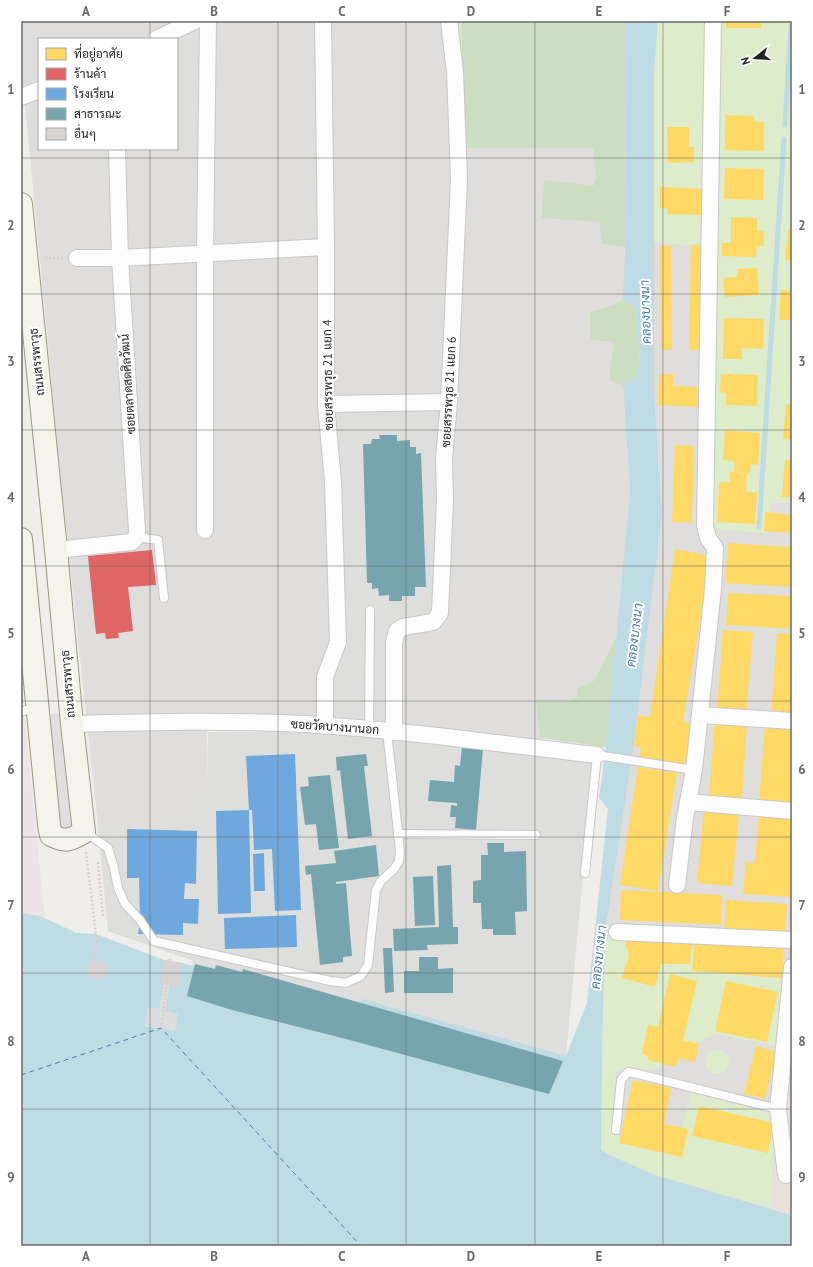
<svg xmlns="http://www.w3.org/2000/svg" width="813" height="1267" font-family="'PT Sans',Sarabun,sans-serif">
<style>
.residential{fill:#dfdedc;fill-rule:evenodd}
.industrial{fill:#ede4e9}
.religious{fill:#dededc}
.military{fill:#eae0db}
.grass{fill:#ddeccb}
.forest{fill:#cbdec1}
.parking{fill:#e0dfde}
.water{fill:#bfdbe3}
.pier{fill:#dedddd}
.homes{fill:#ffd966}
.shops{fill:#e06666}
.schools{fill:#6fa8dc}
.public{fill:#76a5af}
.lines{fill:none;stroke-linecap:round;stroke-linejoin:round}
.stream{stroke:#bfdbe3;stroke-width:5}
.ferry{stroke:#4a7aab;stroke-width:1;stroke-dasharray:5 4;stroke-linecap:butt}
.building{fill:#d7d4d2}
.lane-casing{stroke:#c9c8c7;stroke-width:10}
.street-casing{stroke:#c9c8c7;stroke-width:18}
.secondary-casing{stroke:#999a82;stroke-width:24}
.path{stroke:#dccecd;stroke-width:2.5;stroke-dasharray:2 2;stroke-linecap:butt}
.lane{stroke:#fdfcfc;stroke-width:8}
.street{stroke:#fdfcfc;stroke-width:16}
.secondary{stroke:#f4f4ed;stroke-width:22}
.grid{fill:none;stroke:#6a6968;stroke-width:1;stroke-opacity:0.55}
.labels{text-anchor:middle;stroke-width:4;stroke-linejoin:round;paint-order:stroke}
.street-label{font-size:12px;fill:#222;stroke:#fff}
.water-label{font-size:13px;font-style:italic;fill:#4a7aab;stroke:#fff}
.neatline{fill:none;stroke:#6a6968;stroke-width:1.5}
.grid-label{font-size:13px;text-anchor:middle;font-weight:bold;fill:#6a6968}
</style>
<rect width="100%" height="100%" fill="#f0eeeb"/>
<g class="residential">
<path d="M 21,21 L 626,21 L 623,386 L 630,491 L 606,747 L 541,738 L 540,743 L 207,715 L 208,791 L 199,792 L 194,820 L 98,827 L 61,480 L 21,63 ZM 39,39 L 177,39 L 177,149 L 39,149 Z"/>
<polygon points="658,21 792,21 792,1040 770,1208 655,1175 609,1155 603,1005 606,927 633,751 662,515 654,391 654,220"/>
</g>
<polygon class="industrial" points="21,684 45,918 40,916 21,913"/>
<polygon class="religious" points="333,407 444,409 434,615 394,622 390,634 382,734 594,759 566,1056 184,998 193,961 108,931 98,827 194,820 199,791 208,790 208,732 349,732 338,569"/>
<polygon class="military" points="792,1040 792,1215 770,1208"/>
<g class="grass">
<polygon points="658,21 708,21 704,243 686,245 654,242 654,73"/>
<polygon points="721,21 792,21 792,503 772,503 768,533 711,529"/>
<polygon points="606,936 619,939 786,963 775,1046 717,1034 708,1037 655,1070 628,1068 616,1072 611,1134 677,1148 691,1092 767,1111 774,1119 775,1149 770,1208 655,1175 609,1155 601,1150 603,1005"/>
<circle cx="717" cy="1062" r="12"/>
</g>
<g class="forest">
<polygon points="469,21 626,21 625,247 602,244 599,222 542,218 544,180 593,186 596,177 593,148 462,148 462,22"/>
<polygon points="623,299 636,308 640,362 637,375 623,386 609,380 614,342 591,340 590,312 614,305"/>
<polygon points="617,636 606,747 540,738 536,702 567,702 578,697 577,688 594,681"/>
</g>
<g class="parking">
<polygon points="62,713 73,831 60,833 49,714"/>
<polygon points="406,882 406,926 392,927 393,947 382,948 384,1000 346,993 343,957 352,956 346,883"/>
</g>
<polygon class="water" points="626,21 658,21 654,73 654,391 662,515 633,751 606,927 603,1005 601,1150 609,1155 655,1175 792,1215 792,1246 21,1246 21,913 40,916 77,933 96,934 164,960 183,963 297,996 348,1028 362,999 566,1056 587,1003 608,809 599,798 606,747 630,491 623,386 637,375 640,362 636,308 623,299 625,242"/>
<polygon class="pier" points="164,984 170,985 165,1011 178,1014 175,1031 145,1026 148,1007 159,1009"/>
<g class="homes">
<rect x="726" y="21" width="35" height="7"/>
<polygon points="725,115 754,116 754,121 764,122 764,151 725,150"/>
<polygon points="667,127 689,127 689,147 694,147 694,162 668,163"/>
<polygon points="725,168 764,169 763,200 724,199"/>
<polygon points="660,187 703,189 702,215 667,214 668,208 660,208"/>
<polygon points="731,217 757,218 757,231 764,231 764,246 757,246 756,257 722,256 722,243 731,243"/>
<polygon points="788,230 792,231 792,261 785,260"/>
<polygon points="691,245 703,245 701,350 689,350"/>
<polygon points="660,246 671,246 672,350 661,350"/>
<polygon points="757,268 759,295 725,297 723,278 737,277 737,269"/>
<polygon points="781,290 792,291 792,320 779,320"/>
<polygon points="724,318 764,319 763,349 742,348 742,359 723,359"/>
<polygon points="791,369 792,369 792,384 790,384"/>
<polygon points="659,374 673,374 673,386 698,387 698,407 658,405"/>
<polygon points="721,374 758,375 757,406 726,405 726,393 720,392"/>
<polygon points="786,404 792,405 792,440 783,439"/>
<polygon points="725,430 760,433 758,465 751,464 750,473 734,472 735,462 723,460"/>
<polygon points="675,445 694,446 692,523 672,522"/>
<polygon points="785,460 792,460 792,498 782,497"/>
<polygon points="730,472 747,473 746,492 757,492 755,524 717,522 719,482 730,482"/>
<polygon points="765,512 792,515 792,533 764,531"/>
<polygon points="728,543 792,547 792,587 725,583"/>
<polygon points="675,549 711,556 683,722 697,724 692,765 639,758 641,747 634,746 638,715 650,717"/>
<polygon points="728,593 792,596 792,629 726,625"/>
<polygon points="723,630 753,632 746,714 717,711"/>
<polygon points="777,633 792,634 792,716 771,714"/>
<polygon points="715,719 747,722 742,799 709,796"/>
<polygon points="765,724 792,726 792,807 759,804"/>
<polygon points="638,767 677,773 658,891 620,885"/>
<polygon points="704,809 739,813 732,886 697,883"/>
<polygon points="759,813 792,815 791,897 743,894 746,862 755,863"/>
<polygon points="621,890 722,895 721,925 620,920"/>
<polygon points="726,900 787,904 785,937 724,932"/>
<polygon points="695,939 784,946 782,978 692,971"/>
<polygon points="624,940 692,942 690,964 661,964 655,987 622,978 629,955"/>
<polygon points="670,974 697,981 683,1040 699,1044 695,1062 678,1058 676,1067 648,1060 648,1056 642,1054 648,1025 658,1027"/>
<polygon points="726,981 778,992 767,1042 715,1031"/>
<polygon points="756,1046 777,1052 765,1099 744,1094"/>
<polygon points="633,1080 671,1088 664,1124 688,1129 682,1157 619,1143"/>
<polygon points="699,1106 774,1123 768,1153 692,1136"/>
</g>
<polygon class="shops" points="152,550 156,585 128,587 133,631 118,633 119,638 106,639 105,633 96,634 88,556"/>
<g class="schools">
<polygon points="295,754 301,910 275,911 272,849 254,850 252,810 249,810 251,913 218,914 216,811 249,810 246,756"/>
<polygon points="127,829 197,831 196,884 185,883 184,899 199,899 198,924 183,923 183,935 138,934 140,920 139,878 127,878"/>
<polygon points="264,853 265,891 254,891 253,854"/>
<polygon points="296,915 297,947 225,949 224,918"/>
</g>
<g class="public">
<polygon points="379,435 397,435 397,441 410,440 410,447 416,447 416,454 421,453 426,587 415,587 415,596 402,596 402,601 389,601 389,595 379,596 378,588 372,589 372,583 367,583 363,444 371,444 372,439 380,439"/>
<polygon points="462,746 483,748 476,830 455,828 456,817 450,817 451,805 457,806 457,803 428,801 430,780 454,782 455,765 460,766"/>
<polygon points="366,754 368,766 364,766 372,836 348,839 340,770 337,771 336,757"/>
<polygon points="330,775 339,848 319,850 316,824 305,825 300,787 309,786 308,777"/>
<polygon points="487,843 504,843 504,852 526,851 527,911 515,912 516,935 493,935 493,929 482,929 481,903 473,903 473,881 481,880 481,855 488,855"/>
<polygon points="376,845 379,876 336,882 336,884 346,883 352,956 343,957 343,962 320,965 311,874 306,875 305,866 336,863 334,851"/>
<polygon points="451,865 453,927 458,927 458,944 427,945 428,950 394,951 393,929 439,927 437,866"/>
<polygon points="433,876 435,925 415,926 413,877"/>
<polygon points="383,948 392,948 394,992 385,993"/>
<polygon points="419,957 438,957 438,969 453,968 453,993 404,993 404,971 419,971"/>
<polygon points="195,964 215,969 216,965 242,972 243,969 563,1061 549,1094 346,1039 232,1010 187,996"/>
</g>
<g class="lines">
<g class="stream">
<polyline points="785,125 791,26"/>
<polyline points="759,527 784,139"/>
</g>
<polyline class="ferry" points="21,1075 161,1028 361,1246"/>
</g>
<g class="building">
<polygon points="164,960 183,963 179,986 160,984"/>
<polygon points="89,961 106,963 104,979 87,976"/>
</g>
<g class="lines">
<defs>
<g id="lane">
<polyline points="136,537 158,540 164,598"/>
<polyline points="21,712 37,706"/>
<polyline points="369,730 370,610"/>
<polyline points="85,832 108,848 114,868 118,888 125,904 140,920 154,941 330,981 346,983 361,976 368,965 376,890 381,881 394,869 399,861 400,851 387,731"/>
<polyline points="398,834 536,835"/>
<polyline points="585,873 597,755 694,770"/>
<polyline points="616,1130 621,1080 628,1072 638,1074 778,1109"/>
</g>
<g id="street">
<polyline points="323,21 326,247 326,404 333,482 338,642 325,677 325,726"/>
<polyline points="156,39 195,21"/>
<polyline points="21,97 39,90"/>
<polyline points="77,258 120,258 326,247"/>
<polyline points="326,404 449,402"/>
<polyline points="205,530 205,254 208,21"/>
<polyline points="56,550 132,542 136,537 137,531 120,258 117,149"/>
<polyline points="700,715 792,721"/>
<path d="M 72,724 C 149,722 227,720 305,724 C 403,730 500,744 597,755"/>
<polyline points="394,732 394,643 397,631 403,627 433,622 440,613 445,500 444,459 449,402 459,179 455,72 449,21"/>
<polyline points="688,802 792,811"/>
<polyline points="677,885 685,818 694,770 713,589 715,548 708,538 705,525 713,21"/>
<polyline points="617,932 792,940"/>
<polyline points="786,1175 778,1109 792,967"/>
</g>
<path id="secondary" d="M 21,204 L 56,550 L 72,724 L 84,832 C 70,840 67,843 51,835 L 49,825 L 21,539"/>
</defs>
<use href="#lane" class="lane-casing"/>
<use href="#street" class="street-casing"/>
<use href="#secondary" class="secondary-casing"/>
<g class="path">
<polyline points="45,258 62,258"/>
<polyline points="86,852 96,934 95,961"/>
<polyline points="98,862 103,918"/>
<polyline points="161,1028 170,958"/>
</g>
<use href="#lane" class="lane"/>
<use href="#street" class="street"/>
<use href="#secondary" class="secondary"/>
</g>
<path class="grid" d="M 150,21 L 150,39M 278,21 L 278,1246M 406,21 L 406,1246M 535,21 L 535,1246M 663,21 L 663,1246M 150,149 L 150,1246M 21,158 L 792,158M 21,294 L 792,294M 21,430 L 792,430M 21,566 L 792,566M 21,701 L 792,701M 21,837 L 792,837M 21,973 L 792,973M 21,1109 L 792,1109"/>
<g class="labels">
<g class="street-label">
<text transform="translate(37 362) rotate(-96)" y="4">ถนนสรรพาวุธ</text>
<text transform="translate(328 375) rotate(-91)" y="4">ซอยสรรพวุธ 21 แยก 4</text>
<text transform="translate(128 384) rotate(-94)" y="4">ซอยตลาดสดศิลวัฒน์</text>
<text transform="translate(449 392) rotate(-87)" y="4">ซอยสรรพวุธ 21 แยก 6</text>
<text transform="translate(68 684) rotate(-95)" y="4">ถนนสรรพาวุธ</text>
<text transform="translate(335 727) rotate(4)" y="4">ซอยวัดบางนานอก</text>
</g>
<g class="water-label">
<text transform="translate(645 312) rotate(-92)" y="5">คลองบางนา</text>
<text transform="translate(634 635) rotate(-83)" y="5">คลองบางนา</text>
<text transform="translate(598 957) rotate(-84)" y="5">คลองบางนา</text>
</g>
</g>
<rect width="813" height="1267" fill="none" stroke="#ffffff" stroke-width="44"/>
<rect x="38" y="38" width="140" height="112" fill="#ffffff" stroke="#a7a7a7"/>
<rect x="46" y="48" width="20" height="12" fill="#ffd966" stroke="#a7a7a7"/>
<text x="74" y="58" font-size="12" fill="#222222">ที่อยู่อาศัย</text>
<rect x="46" y="68" width="20" height="12" fill="#e06666" stroke="#a7a7a7"/>
<text x="74" y="78" font-size="12" fill="#222222">ร้านค้า</text>
<rect x="46" y="88" width="20" height="12" fill="#6fa8dc" stroke="#a7a7a7"/>
<text x="74" y="98" font-size="12" fill="#222222">โรงเรียน</text>
<rect x="46" y="108" width="20" height="12" fill="#76a5af" stroke="#a7a7a7"/>
<text x="74" y="118" font-size="12" fill="#222222">สาธารณะ</text>
<rect x="46" y="128" width="20" height="12" fill="#d7d4d2" stroke="#a7a7a7"/>
<text x="74" y="138" font-size="12" fill="#222222">อื่นๆ</text>
<g transform="translate(755 58) rotate(253)" stroke="#ffffff" stroke-width="3" paint-order="stroke">
<path d="M0-3L7 15L0 10L-7 15Z" fill="#222222"/>
<text y="-6" font-size="11" font-weight="bold" text-anchor="middle" fill="#222222">N</text>
</g>
<rect x="22" y="22" width="769" height="1223" class="neatline"/>
<g class="grid-label">
<text x="86" y="16">A</text>
<text x="214" y="16">B</text>
<text x="342" y="16">C</text>
<text x="471" y="16">D</text>
<text x="599" y="16">E</text>
<text x="727" y="16">F</text>
<text x="11" y="94">1</text>
<text x="802" y="94">1</text>
<text x="11" y="230">2</text>
<text x="802" y="230">2</text>
<text x="11" y="366">3</text>
<text x="802" y="366">3</text>
<text x="11" y="502">4</text>
<text x="802" y="502">4</text>
<text x="11" y="638">5</text>
<text x="802" y="638">5</text>
<text x="11" y="774">6</text>
<text x="802" y="774">6</text>
<text x="11" y="910">7</text>
<text x="802" y="910">7</text>
<text x="11" y="1046">8</text>
<text x="802" y="1046">8</text>
<text x="11" y="1182">9</text>
<text x="802" y="1182">9</text>
<text x="86" y="1261">A</text>
<text x="214" y="1261">B</text>
<text x="342" y="1261">C</text>
<text x="471" y="1261">D</text>
<text x="599" y="1261">E</text>
<text x="727" y="1261">F</text>
</g>
</svg>
